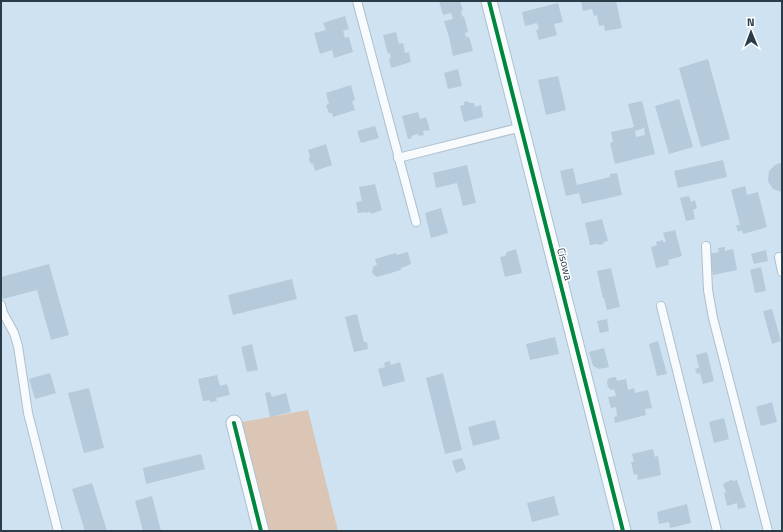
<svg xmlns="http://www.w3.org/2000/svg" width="783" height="532" font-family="'Titillium Web',sans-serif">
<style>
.green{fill:#dbc6b5}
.building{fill:#b5cada;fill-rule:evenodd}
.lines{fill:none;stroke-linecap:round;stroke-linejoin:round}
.service-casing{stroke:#afbfcc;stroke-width:10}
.minor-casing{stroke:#afbfcc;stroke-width:17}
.service{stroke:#f8fbfd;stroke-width:8}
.minor{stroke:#f8fbfd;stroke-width:15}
.cycleway-casing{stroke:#fff;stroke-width:6}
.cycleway{stroke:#00873e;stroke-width:4}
.labels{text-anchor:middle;stroke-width:3;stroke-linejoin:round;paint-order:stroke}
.street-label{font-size:11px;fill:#2b3c49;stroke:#fff}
</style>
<rect width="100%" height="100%" fill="#cfe2f1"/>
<polygon class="green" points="308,410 338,531 264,531 237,423"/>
<g class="building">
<polygon points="439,1 460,1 463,10 461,10 462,17 464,16 468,32 465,33 466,37 469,37 473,51 453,56 449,37 444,21 453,19 451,13 443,15"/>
<polygon points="581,1 616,1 622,28 605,31 604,25 599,26 597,15 594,16 592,9 583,11"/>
<polygon points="558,3 563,22 554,24 557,35 539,40 536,30 539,29 537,23 525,26 522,12"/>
<polygon points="345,16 349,29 343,31 345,38 349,37 353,52 334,58 332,50 320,54 314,33 326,30 323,23"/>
<polygon points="396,32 399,44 403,43 405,53 409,52 411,62 391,68 389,59 391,58 390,53 388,54 383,35"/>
<polygon points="708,59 730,139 701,147 679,68"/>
<polygon points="458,69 462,86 448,89 444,73"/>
<polygon points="558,76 566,110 546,115 538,80"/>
<polygon points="351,85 355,100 352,101 355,110 333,117 332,113 329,113 326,105 329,104 326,93"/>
<polygon points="679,99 693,147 669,154 655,106"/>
<polygon points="467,101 470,103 474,103 475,107 481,105 483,117 464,122 460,106 464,105 464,102"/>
<path d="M 642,101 L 655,154 L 615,164 L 610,143 L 613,142 L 611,132 L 634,127 L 628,104 ZM 644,128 L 645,135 L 636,137 L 635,131 Z"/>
<polygon points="418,112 420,119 426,117 430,130 423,131 424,135 419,136 418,134 411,136 412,138 408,139 402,116"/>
<polygon points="375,126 379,138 361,143 357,131"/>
<polygon points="326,144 332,165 315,171 313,164 310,163 309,159 310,156 308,150"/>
<polygon points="723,160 727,177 678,188 674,171"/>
<polygon points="780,163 782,163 782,192 773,189 768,181 769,171 775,165"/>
<polygon points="467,165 476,203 463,206 457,183 436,188 433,173"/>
<polygon points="573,168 577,185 610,177 610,174 617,173 622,195 582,204 579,193 566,196 560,171"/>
<polygon points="375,184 382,210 371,214 371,212 365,213 365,212 358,213 356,202 362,201 359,187"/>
<polygon points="745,186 747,195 758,192 767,227 743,234 742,230 738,232 736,225 740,225 731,190"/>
<polygon points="689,196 691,202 695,200 697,208 693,210 695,219 686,221 680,198"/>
<polygon points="441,208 448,233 431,238 425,213"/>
<polygon points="602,219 608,241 604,242 603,244 599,245 597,244 590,245 585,223"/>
<polygon points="675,230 682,256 668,260 669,265 656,268 651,247 657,245 656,242 663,240 663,242 666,242 663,233"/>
<polygon points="725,247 725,251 733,249 737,270 713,275 709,254 719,252 718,248"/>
<polygon points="516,249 522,273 505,277 500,257 505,256 507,252"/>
<polygon points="766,250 768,261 754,264 751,254"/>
<polygon points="408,252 411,264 401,268 401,270 377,277 373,274 372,271 374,266 377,265 375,259 396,253 397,255"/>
<polygon points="49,264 69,335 51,340 37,290 3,299 1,292 1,277"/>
<polygon points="761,267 766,291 755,293 750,270"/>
<polygon points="611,268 620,307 607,310 604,298 603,298 597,271"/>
<polygon points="292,279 297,299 233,315 228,295"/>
<polygon points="772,309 781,341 772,344 763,311"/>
<polygon points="357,314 364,342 367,342 368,349 354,352 345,317"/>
<polygon points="607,319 609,331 600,333 597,321"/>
<polygon points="555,337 559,354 530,360 526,344"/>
<polygon points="658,341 667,374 657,376 649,344"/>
<polygon points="252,344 258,370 247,372 241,347"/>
<polygon points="604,348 609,367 599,369 593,366 589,352"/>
<polygon points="707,352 714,381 703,384 700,373 697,374 695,369 699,368 696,355"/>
<polygon points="390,361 391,365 400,362 405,381 383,387 378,369 385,367 384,363"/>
<polygon points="50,373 56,393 35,399 29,379"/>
<polygon points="443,373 462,450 445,454 426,378"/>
<polygon points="217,375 220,386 227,384 230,395 216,398 217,401 210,402 210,400 203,401 198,379"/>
<polygon points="616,377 617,381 626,379 628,390 634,388 635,393 648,390 652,408 645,409 646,415 615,423 614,417 617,416 616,407 611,408 608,397 616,396 614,389 611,390 608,387 607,382 609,378"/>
<polygon points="89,388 104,448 84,453 68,393"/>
<polygon points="270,392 272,397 286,393 291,412 270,417 265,393"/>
<polygon points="772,402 777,422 761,426 756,407"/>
<polygon points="724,418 729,439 714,443 709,422"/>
<polygon points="495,420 500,439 473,446 468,427"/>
<polygon points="653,449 655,457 658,456 661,475 638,480 637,474 634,475 631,462 634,462 632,454"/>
<polygon points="201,454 205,469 146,484 143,468"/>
<polygon points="462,458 466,469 456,473 452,461"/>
<polygon points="731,480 734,481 737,480 746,507 738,509 737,503 727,506 724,493 726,492 723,484"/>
<polygon points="92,483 107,531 85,531 72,489"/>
<polygon points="152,496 161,531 143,531 135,501"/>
<polygon points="554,496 559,515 532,522 527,503"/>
<polygon points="687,504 691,523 670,528 669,522 659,524 657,512"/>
</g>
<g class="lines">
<defs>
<g id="service">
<polyline points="357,1 416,222"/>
<polyline points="398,158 522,127"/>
<polyline points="706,246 708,290 713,318 768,531"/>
<polyline points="779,257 782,272"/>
<polyline points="1,305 3,313 14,333 18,346 28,413 58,531"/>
<polyline points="661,306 717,531"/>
</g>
<g id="minor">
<polyline points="489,1 623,531"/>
<polyline points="234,423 261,531"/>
</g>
</defs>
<use href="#service" class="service-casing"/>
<use href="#minor" class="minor-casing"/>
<use href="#service" class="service"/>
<use href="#minor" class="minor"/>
<defs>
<g id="cycleway">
<polyline points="489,1 623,531"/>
<polyline points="234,423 261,531"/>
</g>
</defs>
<use href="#cycleway" class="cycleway-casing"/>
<use href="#cycleway" class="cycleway"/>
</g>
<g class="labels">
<g class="street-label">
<text transform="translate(565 264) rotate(76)" y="4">Cisowa</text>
</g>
</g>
<rect width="783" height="532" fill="none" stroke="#2b3c49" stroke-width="4"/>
<g transform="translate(751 32) rotate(359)" stroke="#ffffff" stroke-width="3" paint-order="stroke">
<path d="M0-3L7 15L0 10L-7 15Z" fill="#2b3c49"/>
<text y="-6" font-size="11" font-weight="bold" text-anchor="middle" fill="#2b3c49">N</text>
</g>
</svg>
